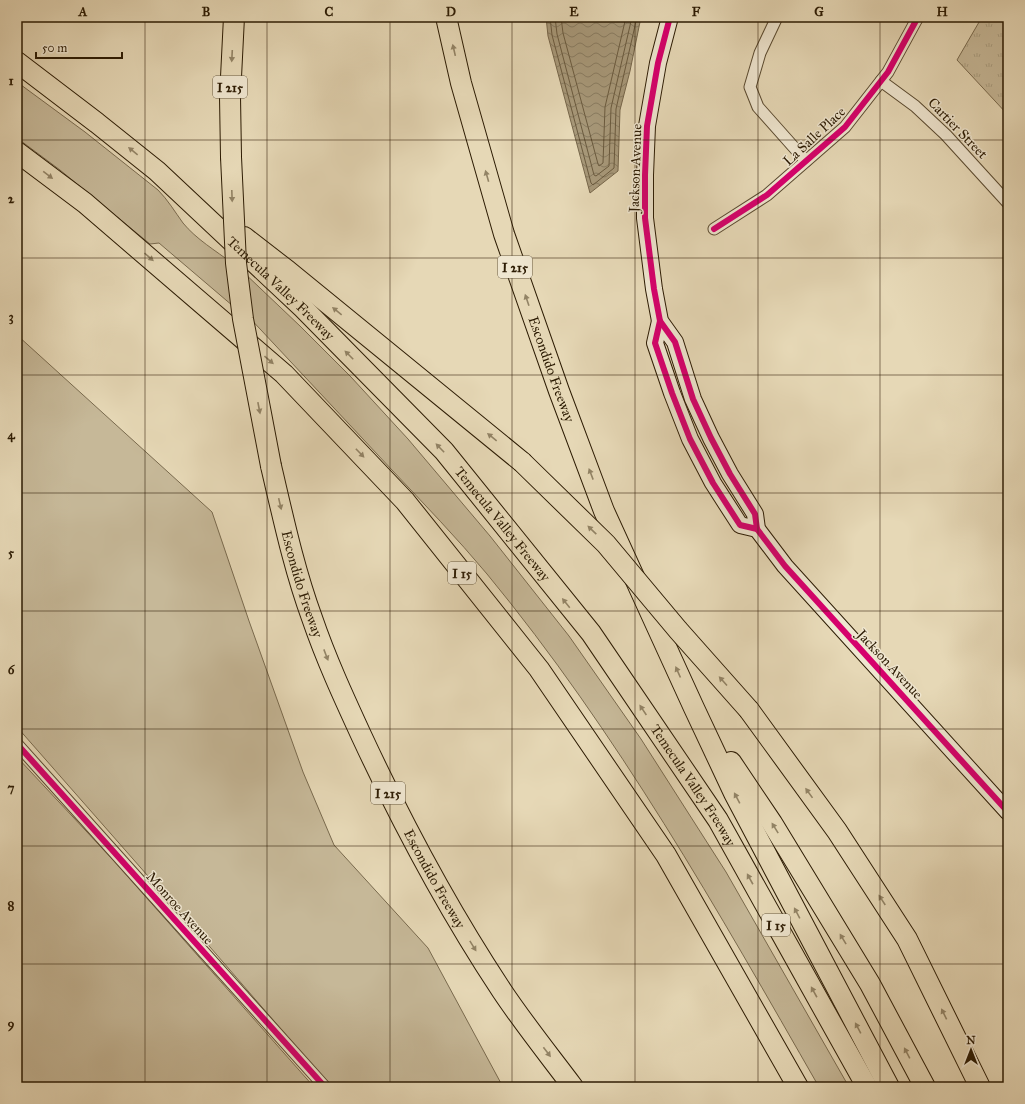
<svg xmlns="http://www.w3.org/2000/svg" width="1025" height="1104" font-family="'IM FELL Great Primer',serif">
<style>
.grass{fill:#c6b898;stroke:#796a4e}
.park{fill:url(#park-tufts);stroke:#796a4e}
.water{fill:url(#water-waves);stroke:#76664a}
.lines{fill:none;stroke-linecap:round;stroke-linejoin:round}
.shore{stroke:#6a5a3e;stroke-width:1}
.street-casing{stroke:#5a4a30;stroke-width:13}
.secondary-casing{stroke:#2c1b03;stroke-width:18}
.highway-casing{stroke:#2c1b03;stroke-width:22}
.street{stroke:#efe6d0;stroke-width:11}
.secondary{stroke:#efe6d0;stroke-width:16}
.highway{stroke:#e6d8b6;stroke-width:20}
.highway-bridge-casing{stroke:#2c1b03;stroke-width:22;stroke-linecap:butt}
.highway-bridge{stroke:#e6d8b6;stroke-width:20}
.cycleway-casing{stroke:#efe6d0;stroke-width:8}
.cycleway{stroke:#d6006c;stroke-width:6}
.oneway{fill:#928365}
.grid{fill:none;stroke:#2c1b03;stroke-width:1;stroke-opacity:0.55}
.labels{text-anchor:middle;stroke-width:3;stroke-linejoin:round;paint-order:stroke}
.shield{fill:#efe6d0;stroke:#665840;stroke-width:1}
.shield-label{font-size:13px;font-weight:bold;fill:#2c1b03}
.street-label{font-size:14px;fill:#2c1b03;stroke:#efe6d0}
.neatline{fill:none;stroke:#2c1b03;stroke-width:1.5}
.grid-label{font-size:13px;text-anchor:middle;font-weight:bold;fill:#2c1b03}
</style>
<defs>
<pattern id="park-tufts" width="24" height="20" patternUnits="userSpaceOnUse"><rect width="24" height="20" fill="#c6b898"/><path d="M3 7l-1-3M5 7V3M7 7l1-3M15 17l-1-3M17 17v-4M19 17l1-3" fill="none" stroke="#aa9e81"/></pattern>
<pattern id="water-waves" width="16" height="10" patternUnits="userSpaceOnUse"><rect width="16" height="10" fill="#a79879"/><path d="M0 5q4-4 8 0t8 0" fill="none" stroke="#887b61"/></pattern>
</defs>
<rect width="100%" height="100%" fill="#e6d8b6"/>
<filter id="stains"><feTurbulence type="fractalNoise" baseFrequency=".005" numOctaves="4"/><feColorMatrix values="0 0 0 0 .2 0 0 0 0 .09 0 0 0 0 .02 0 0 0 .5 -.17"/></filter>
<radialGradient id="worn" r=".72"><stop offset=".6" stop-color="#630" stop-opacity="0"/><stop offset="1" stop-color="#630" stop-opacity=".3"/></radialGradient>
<g class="grass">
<path d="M 17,82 L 85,132 L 158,190 C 168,200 175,212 183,223 C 196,239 216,251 232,263 L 240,312 L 159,243 L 150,244 L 60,170 L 17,138 Z"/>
<path d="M 240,269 L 300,326 L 351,377 L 408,439 L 490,536 L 569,636 L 641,739 L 726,872 L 849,1087 L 819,1087 C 717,909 618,733 487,574 C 457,538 424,504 392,470 C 343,418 295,366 246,314 Z"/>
<polygon points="17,335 212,512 249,621 303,772 334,845 428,948 503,1087 331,1087 191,925 17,727"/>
<polygon points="17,757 114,861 314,1087 17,1087"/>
</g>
<polygon class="park" points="982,17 1008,17 1008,115 957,60"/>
<polygon class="water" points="546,17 641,17 630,71 620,110 618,171 590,193 548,36"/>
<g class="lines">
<g class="shore">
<polyline points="550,17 552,35 591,183 593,185 614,168 616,109 637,17"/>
<polyline points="555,17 557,34 594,175 596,176 609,166 611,108 632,17"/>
<polyline points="561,17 563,33 598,164 599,166 603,163 605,107 626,17"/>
</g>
<defs>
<g id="street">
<polyline points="777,17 760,53 750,87 758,107 806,161"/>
<polyline points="881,81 915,106 946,135 1008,203"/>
<polyline points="714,229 767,195 845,127 888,72 918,17"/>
<polyline points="17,744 325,1087"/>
</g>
<g id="secondary">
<polyline points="670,17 658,63 647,126 645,175 645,218 654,289 660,321 675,342 693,399 711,438 730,474 755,514 757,529 785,566 1008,812"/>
<polyline points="660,321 655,343 672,393 690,439 713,483 740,525 757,529"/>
</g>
<g id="highway">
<path id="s1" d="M 446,17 L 461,83 L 504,234 L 559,391 L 604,511 L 694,708 L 734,793 L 889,1087"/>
<path id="s2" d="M 17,62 L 97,123 L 157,171 L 303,308 L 444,451 L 591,633 L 718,820 L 867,1087"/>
<polyline points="17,152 85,203 284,374 405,501 539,669 666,855 798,1087"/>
<polyline points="231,157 230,97 234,17"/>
<polyline points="244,237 288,271 522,462"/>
<path id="s3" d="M 271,466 C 283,517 294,569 312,618 C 326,659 344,698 362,737 C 403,825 449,911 502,991 C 524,1024 549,1055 573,1087"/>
<polyline points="749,710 837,831 907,939 980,1087"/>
<polyline points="731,762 772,823 870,984 925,1087"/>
</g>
</defs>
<use href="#street" class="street-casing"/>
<use href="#secondary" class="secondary-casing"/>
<use href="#highway" class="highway-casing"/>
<use href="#street" class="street"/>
<use href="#secondary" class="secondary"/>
<use href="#highway" class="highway"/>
<defs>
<g id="highway-bridge">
<polyline points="231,157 236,263 243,319 271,466"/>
<polyline points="522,462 606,544 678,630 749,710"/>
</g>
</defs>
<use href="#highway-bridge" class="highway-bridge-casing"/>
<use href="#highway-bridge" class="highway-bridge"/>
<defs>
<g id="cycleway">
<polyline points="670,17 658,63 647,126 645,175 645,218 654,289 660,321 675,342 693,399 711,438 730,474 755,514 757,529 785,566 1008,812"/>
<polyline points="714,229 767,195 845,127 888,72 918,17"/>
<polyline points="660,321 655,343 672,393 690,439 713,483 740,525 757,529"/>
<polyline points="17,744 325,1087"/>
</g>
</defs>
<use href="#cycleway" class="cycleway-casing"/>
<use href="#cycleway" class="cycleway"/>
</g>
<defs><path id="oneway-solid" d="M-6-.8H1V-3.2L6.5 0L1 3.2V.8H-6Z"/></defs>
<g class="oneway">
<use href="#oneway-solid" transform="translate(454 50) rotate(-103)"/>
<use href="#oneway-solid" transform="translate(232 56) rotate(93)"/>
<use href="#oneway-solid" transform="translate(133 151) rotate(-141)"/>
<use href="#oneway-solid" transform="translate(48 175) rotate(37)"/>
<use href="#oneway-solid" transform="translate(487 176) rotate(-106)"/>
<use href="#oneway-solid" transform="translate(232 196) rotate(88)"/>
<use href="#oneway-solid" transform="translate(149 257) rotate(41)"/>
<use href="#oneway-solid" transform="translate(527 300) rotate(-109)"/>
<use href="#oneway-solid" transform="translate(337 311) rotate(-141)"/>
<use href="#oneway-solid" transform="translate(349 355) rotate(-135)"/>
<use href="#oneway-solid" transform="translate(269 360) rotate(41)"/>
<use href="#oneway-solid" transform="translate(259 408) rotate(79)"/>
<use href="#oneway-solid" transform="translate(492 437) rotate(-141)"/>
<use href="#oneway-solid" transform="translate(440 448) rotate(-134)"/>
<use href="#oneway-solid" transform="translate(360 453) rotate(46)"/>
<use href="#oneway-solid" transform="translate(591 474) rotate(-111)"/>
<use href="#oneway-solid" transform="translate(280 504) rotate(77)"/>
<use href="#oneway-solid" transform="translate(592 530) rotate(-136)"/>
<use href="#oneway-solid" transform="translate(566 603) rotate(-129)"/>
<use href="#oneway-solid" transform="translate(326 655) rotate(69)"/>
<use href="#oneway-solid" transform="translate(678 672) rotate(-114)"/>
<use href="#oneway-solid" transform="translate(723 681) rotate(-132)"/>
<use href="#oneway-solid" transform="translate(643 710) rotate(-124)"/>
<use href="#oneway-solid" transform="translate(809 793) rotate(-126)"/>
<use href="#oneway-solid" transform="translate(737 798) rotate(-118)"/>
<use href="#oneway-solid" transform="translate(775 828) rotate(-122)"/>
<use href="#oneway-solid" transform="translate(750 879) rotate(-119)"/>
<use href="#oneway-solid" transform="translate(882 900) rotate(-123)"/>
<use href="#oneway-solid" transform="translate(797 913) rotate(-118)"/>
<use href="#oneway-solid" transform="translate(843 939) rotate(-121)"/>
<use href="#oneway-solid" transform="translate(473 946) rotate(58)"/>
<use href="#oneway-solid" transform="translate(814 992) rotate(-119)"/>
<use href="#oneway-solid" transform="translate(944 1014) rotate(-116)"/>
<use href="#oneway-solid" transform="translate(858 1028) rotate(-118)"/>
<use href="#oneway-solid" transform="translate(547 1052) rotate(53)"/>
<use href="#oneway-solid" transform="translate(907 1053) rotate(-118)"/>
</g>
<path class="grid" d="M 145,17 L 145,1087M 267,17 L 267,1087M 390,17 L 390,1087M 512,17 L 512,1087M 635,17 L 635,1087M 758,17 L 758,1087M 880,17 L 880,1087M 17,140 L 1008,140M 17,258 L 1008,258M 17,375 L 1008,375M 17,493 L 1008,493M 17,611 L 1008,611M 17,729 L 1008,729M 17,846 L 1008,846M 17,964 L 1008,964"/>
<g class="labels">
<g class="shield">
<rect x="213" y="76" width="34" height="22" rx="3"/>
<rect x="498" y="256" width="34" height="22" rx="3"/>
<rect x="448" y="562" width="28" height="22" rx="3"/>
<rect x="371" y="782" width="34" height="22" rx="3"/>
<rect x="762" y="914" width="28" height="22" rx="3"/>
</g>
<g class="shield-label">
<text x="230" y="92">I 215</text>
<text x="515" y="272">I 215</text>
<text x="462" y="578">I 15</text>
<text x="388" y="798">I 215</text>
<text x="776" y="930">I 15</text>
</g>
<g class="street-label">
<text transform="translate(958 128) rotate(46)" y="5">Cartier Street</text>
<text transform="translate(814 136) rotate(-43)" y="5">La Salle Place</text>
<text transform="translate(635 168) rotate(-88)" y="5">Jackson Avenue</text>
<text dy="5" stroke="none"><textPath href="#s2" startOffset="348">Temecula Valley Freeway</textPath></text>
<text dy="5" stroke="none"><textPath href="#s1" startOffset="368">Escondido Freeway</textPath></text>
<text dy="5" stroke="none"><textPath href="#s2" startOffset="672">Temecula Valley Freeway</textPath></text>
<text dy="5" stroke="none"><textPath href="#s3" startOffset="122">Escondido Freeway</textPath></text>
<text transform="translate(890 664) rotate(47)" y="5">Jackson Avenue</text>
<text dy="5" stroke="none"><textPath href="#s2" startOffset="996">Temecula Valley Freeway</textPath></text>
<text dy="5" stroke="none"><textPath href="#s3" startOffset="446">Escondido Freeway</textPath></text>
<text transform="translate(180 908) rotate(48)" y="5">Monroe Avenue</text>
</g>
</g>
<rect width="1025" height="1104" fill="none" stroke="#e6d8b6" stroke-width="44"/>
<g transform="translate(971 1050)" stroke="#efe6d0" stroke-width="3" paint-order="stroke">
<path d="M0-3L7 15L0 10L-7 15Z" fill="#2c1b03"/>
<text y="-6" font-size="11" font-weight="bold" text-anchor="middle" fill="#2c1b03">N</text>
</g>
<path d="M36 52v6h86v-6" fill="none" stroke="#2c1b03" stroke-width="2"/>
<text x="42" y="52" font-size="12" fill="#2c1b03" stroke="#efe6d0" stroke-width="3" paint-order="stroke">50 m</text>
<rect x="22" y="22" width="981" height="1060" class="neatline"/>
<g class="grid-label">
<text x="83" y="16">A</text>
<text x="206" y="16">B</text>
<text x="329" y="16">C</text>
<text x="451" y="16">D</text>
<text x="574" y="16">E</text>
<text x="696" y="16">F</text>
<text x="819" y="16">G</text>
<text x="942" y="16">H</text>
<text x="11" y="85">1</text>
<text x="11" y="203">2</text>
<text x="11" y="321">3</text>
<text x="11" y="439">4</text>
<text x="11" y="557">5</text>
<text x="11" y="674">6</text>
<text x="11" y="792">7</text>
<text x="11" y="910">8</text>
<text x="11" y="1028">9</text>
</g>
<rect width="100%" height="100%" filter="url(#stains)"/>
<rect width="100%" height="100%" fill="url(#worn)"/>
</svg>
